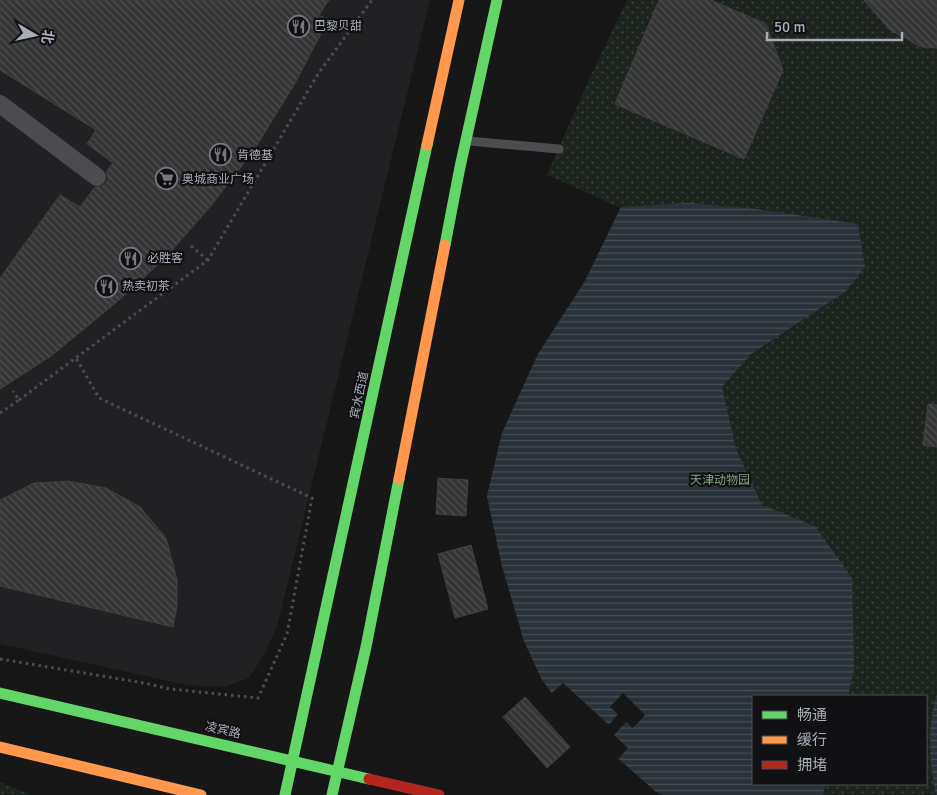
<svg xmlns="http://www.w3.org/2000/svg" width="937" height="795" font-family="Signika,'Noto Sans SC',sans-serif">
<style>
.built{fill:#212123}
.park{fill:url(#park-dots);fill-rule:evenodd}
.water{fill:url(#water-rules)}
.pier{fill:#171717}
.building{fill:url(#building-back-hatch);stroke:#3f4043}
.lines{fill:none;stroke-linecap:round;stroke-linejoin:round}
.path{stroke:#4d4e52;stroke-width:3;stroke-dasharray:2.5 4;stroke-linecap:butt}
.lane{stroke:#4b4c50;stroke-width:9}
.street{stroke:#4b4c50;stroke-width:18}
.fast{stroke:#63d668;stroke-width:11}
.slow{stroke:#ff974d;stroke-width:11}
.jam{stroke:#b3261e;stroke-width:11}
.labels{text-anchor:middle;stroke-width:4.5;stroke-linejoin:round;paint-order:stroke}
.poi-label{font-size:12px;fill:#a8adb8;stroke:#111113;text-anchor:start}
.street-label{font-size:12px;fill:#a8adb8;stroke:#111113}
.park-label{font-size:12px;fill:#7fa381;stroke:#111113}
</style>
<defs>
<pattern id="park-dots" width="8" height="8" patternUnits="userSpaceOnUse" patternTransform="scale(1.25)"><rect width="8" height="8" fill="#1d241e"/><path d="M2 2h.1M6 6h.1" fill="none" stroke="#3b413d" stroke-width="1.8" stroke-linecap="round"/></pattern>
<pattern id="water-rules" width="6" height="5" patternUnits="userSpaceOnUse" patternTransform="scale(1.25)"><rect width="6" height="5" fill="#2a3239"/><path d="M0 2.5h6" fill="none" stroke="#464d54"/></pattern>
<pattern id="building-back-hatch" width="6" height="6" patternUnits="userSpaceOnUse" patternTransform="scale(1.25)"><rect width="6" height="6" fill="#353536"/><path d="M-1 5l2 2M0 0l6 6M5-1l2 2" fill="none" stroke="#4f5051"/></pattern>
</defs>
<rect width="100%" height="100%" fill="#171717"/>
<polygon class="built" points="0,0 430,0 277,627 264,655 249,678 224,687 187,685 0,644"/>
<g class="park">
<path d="M 627,0 L 937,0 L 937,795 L 663,795 L 655,791 L 569,715 L 542,680 L 524,641 L 502,566 L 487,496 L 502,433 L 538,354 L 585,281 L 621,208 L 547,175 L 591,75 ZM 753,696 L 926,696 L 926,784 L 753,784 Z"/>
<polygon points="0,782 2,783 31,795 0,795"/>
</g>
<g class="water">
<polygon points="689,203 756,209 858,224 865,267 846,291 751,354 722,387 736,449 762,505 815,526 852,578 854,669 848,696 753,696 753,784 826,784 822,795 663,795 655,791 569,715 542,680 524,641 502,566 487,496 502,433 538,354 585,281 621,207"/>
<path d="M 937,694 L 937,795 L 936,795 C 929,762 927,727 937,694 Z"/>
</g>
<polygon class="pier" points="563,683 609,725 618,714 610,707 623,693 645,715 633,728 626,722 614,735 628,748 618,759 569,715 552,693"/>
<g class="building">
<polygon points="0,0 329,0 319,15 328,20 294,85 254,150 210,207 165,258 118,301 51,356 0,389 0,278 60,195 80,207 95,187 101,187 106,183 108,178 106,172 113,163 87,144 96,130 0,70"/>
<polygon points="659,0 711,0 766,24 783,70 744,159 615,104"/>
<polygon points="864,0 937,0 937,48 922,47 890,30"/>
<polygon points="928,404 937,405 937,447 923,445"/>
<polygon points="438,478 468,480 466,516 436,514"/>
<polygon points="68,481 106,488 140,507 166,538 177,580 177,606 173,627 0,586 0,500 34,483"/>
<polygon points="471,545 488,609 455,618 438,554"/>
<polygon points="525,697 570,747 547,768 503,717"/>
</g>
<g class="lines">
<g class="path">
<polyline points="191,246 208,260"/>
<polyline points="19,400 208,260 318,74 372,0"/>
<polyline points="0,413 19,400 13,391"/>
<polyline points="0,659 144,683 170,689 258,698 287,634 312,498 99,398 76,358"/>
</g>
<polyline class="lane" points="469,141 559,149"/>
<polyline class="street" points="0,104 97,177"/>
<g class="fast">
<polyline points="445,245 460,167 497,0"/>
<polyline points="0,693 369,779"/>
<polyline points="285,795 427,145"/>
<polyline points="332,795 366,647 399,479"/>
</g>
<g class="slow">
<polyline points="427,145 459,0"/>
<polyline points="399,479 445,245"/>
<polyline points="0,747 201,795"/>
</g>
<polyline class="jam" points="369,779 439,795"/>
</g>
<defs>
<symbol id="restaurant-ring" viewBox="-11 -11 22 22"><circle r="9.5" fill="#111113" stroke="#757880" stroke-width="1.5"/><path d="M-5-6h1v4h1v-4h1v4h1v-4h1v5L-1.5 .5V6h-2V.5L-5-1ZM5-6V6H3V1.5H1.5Q1.5-4 5-6Z" fill="#757880"/></symbol>
<symbol id="supermarket-ring" viewBox="-11 -11 22 22"><circle r="9.5" fill="#111113" stroke="#757880" stroke-width="1.5"/><path d="M-6-5.5h2.5l.6 2H6L4.5 2H-2.5L-4.4-4H-6ZM-1.5 3.2a1.3 1.3 0 1 0 .1 0ZM3 3.2a1.3 1.3 0 1 0 .1 0Z" fill="#757880"/></symbol>
</defs>
<g fill-rule="evenodd">
<use href="#restaurant-ring" x="286" y="14" width="25" height="25"/>
<use href="#restaurant-ring" x="208" y="142" width="25" height="25"/>
<use href="#supermarket-ring" x="154" y="166" width="25" height="25"/>
<use href="#restaurant-ring" x="118" y="246" width="25" height="25"/>
<use href="#restaurant-ring" x="94" y="274" width="25" height="25"/>
</g>
<g class="labels">
<g class="poi-label">
<text x="314" y="30">巴黎贝甜</text>
<text x="237" y="159">肯德基</text>
<text x="182" y="183">奥城商业广场</text>
<text x="147" y="262">必胜客</text>
<text x="122" y="290">热卖初茶</text>
</g>
<g class="street-label">
<text transform="translate(359 395) rotate(-78)" y="4">宾水西道</text>
<text transform="translate(223 730) rotate(13)" y="4">凌宾路</text>
</g>
<g class="park-label">
<text x="720" y="484">天津动物园</text>
</g>
</g>
<rect x="752" y="695" width="175" height="90" fill="#111113" stroke="#4d4f55"/>
<rect x="762" y="711" width="25" height="8" fill="#63d668" stroke="#4d4f55"/>
<text x="797" y="720" font-size="15" fill="#a8adb8">畅通</text>
<rect x="762" y="736" width="25" height="8" fill="#ff974d" stroke="#4d4f55"/>
<text x="797" y="745" font-size="15" fill="#a8adb8">缓行</text>
<rect x="762" y="761" width="25" height="8" fill="#b3261e" stroke="#4d4f55"/>
<text x="797" y="770" font-size="15" fill="#a8adb8">拥堵</text>
<g transform="translate(35 35) rotate(99)" stroke="#111113" stroke-width="4" paint-order="stroke">
<path d="M0-4L9 19L0 12L-9 19Z" fill="#a8adb8"/>
<text y="-8" font-size="14" font-weight="bold" text-anchor="middle" fill="#a8adb8">北</text>
</g>
<path d="M767 32v8h135v-8" fill="none" stroke="#a8adb8" stroke-width="2.5"/>
<text x="774" y="32" font-size="15" fill="#a8adb8" stroke="#111113" stroke-width="4" paint-order="stroke">50 m</text>
</svg>
